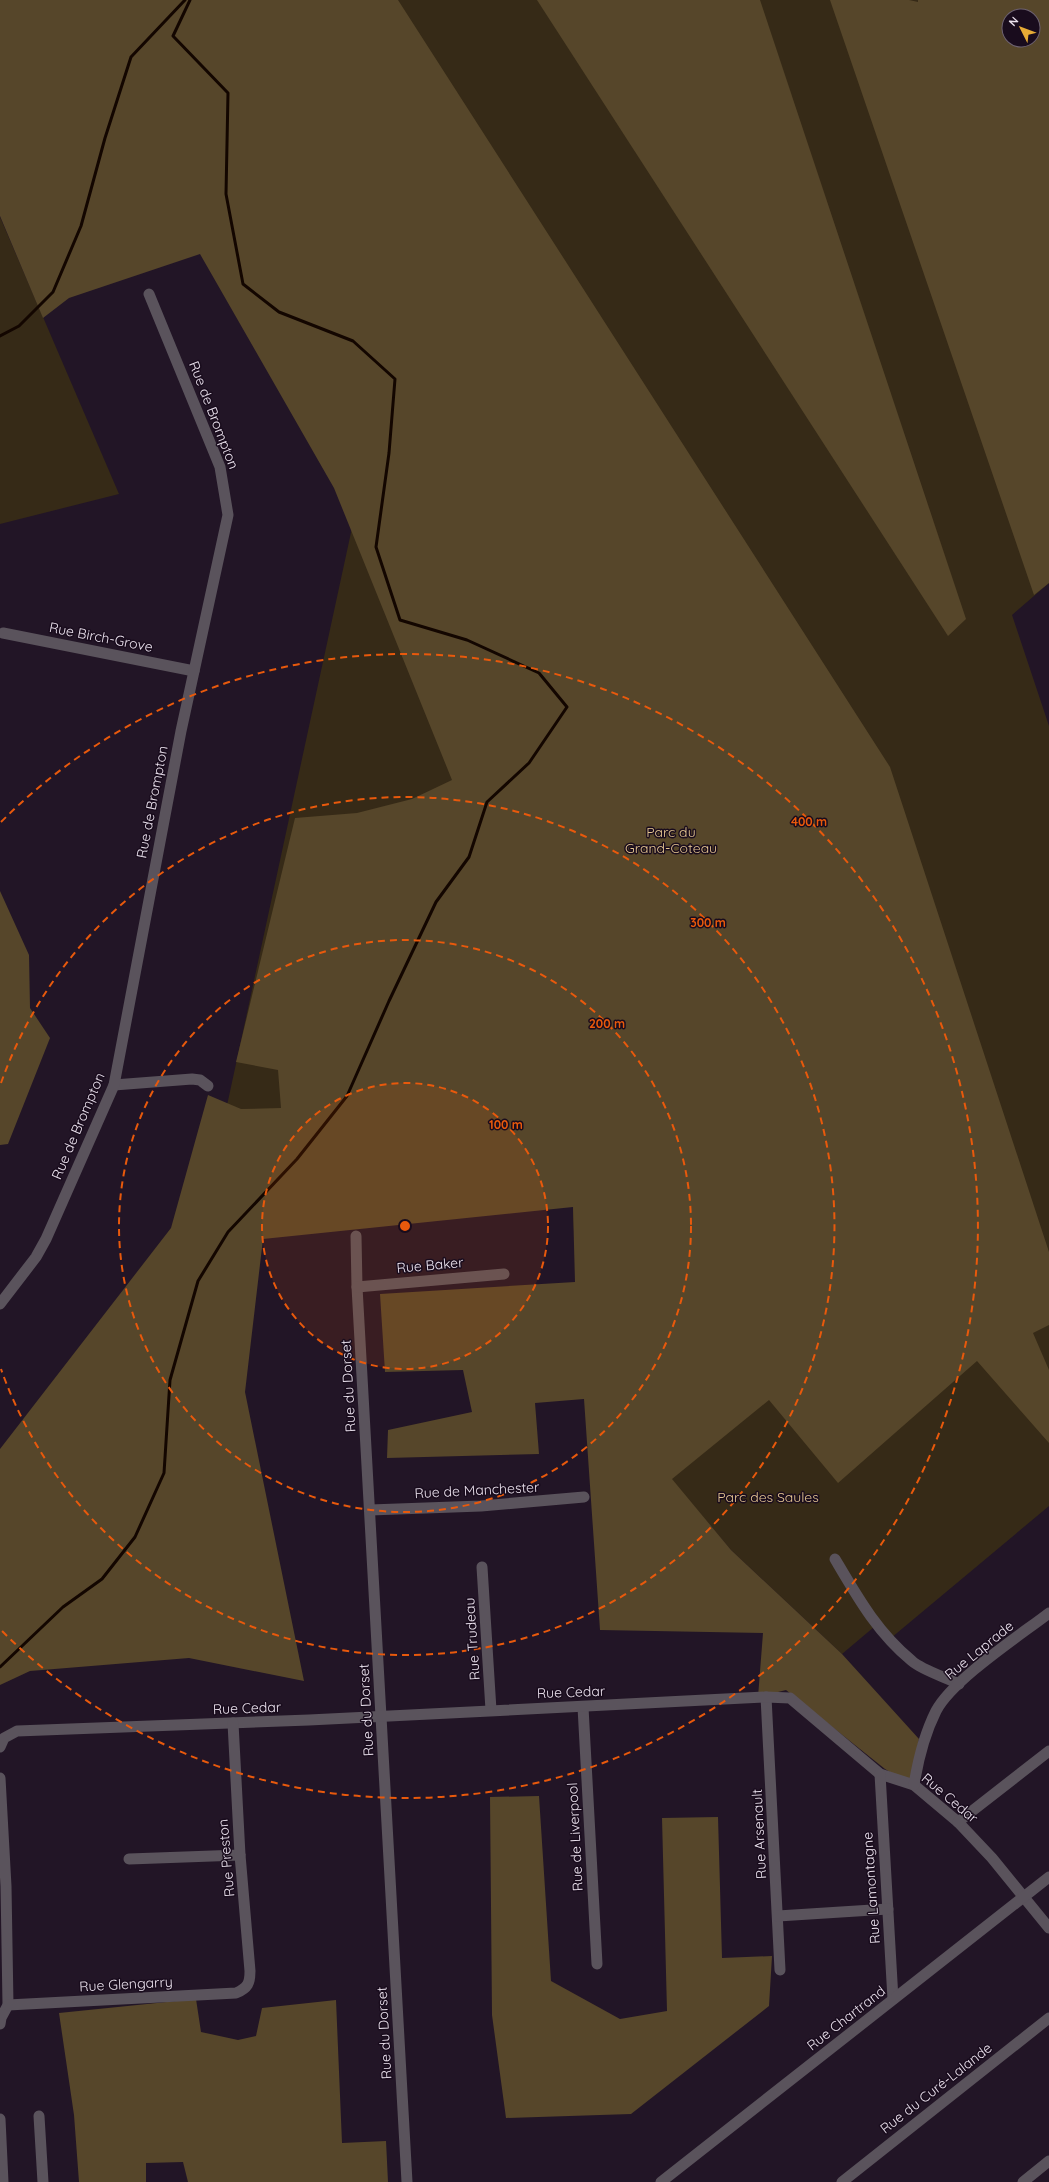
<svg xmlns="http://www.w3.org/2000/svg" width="1049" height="2182" font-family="Quicksand,sans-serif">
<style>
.green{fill:#362a17;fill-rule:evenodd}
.forest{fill:#56462a;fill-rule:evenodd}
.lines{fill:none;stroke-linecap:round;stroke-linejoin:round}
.stream{stroke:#130600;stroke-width:3}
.street{stroke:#5a535c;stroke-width:11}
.ring{fill:none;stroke:#e8590c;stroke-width:2;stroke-dasharray:7 5}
.labels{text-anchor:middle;stroke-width:3;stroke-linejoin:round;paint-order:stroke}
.street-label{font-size:14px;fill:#ebe2ee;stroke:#190c1d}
.park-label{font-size:14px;fill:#e7c792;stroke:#190c1d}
.centre{fill:#e8590c;stroke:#190c1d;stroke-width:2}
.ring-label{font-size:12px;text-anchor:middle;font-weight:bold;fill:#e8590c;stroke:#190c1d;stroke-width:3;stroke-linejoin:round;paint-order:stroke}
</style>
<rect width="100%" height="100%" fill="#221526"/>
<g class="green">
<path d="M 0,0 L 1049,0 L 1049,583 L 1012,615 L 1049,726 L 1049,1506 L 891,1638 L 874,1627 L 842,1654 L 731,1550 L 671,1479 L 584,1399 L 576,1282 L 573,1207 L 205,1207 L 355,514 L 207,239 ZM 1009,16 L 1033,16 L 1033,40 L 1009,40 Z"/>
<polygon points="0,217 119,494 0,524"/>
</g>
<g class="forest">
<polygon points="0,0 398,0 890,767 1049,1252 1049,1325 1033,1333 1049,1370 1049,1443 977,1361 838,1483 769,1400 672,1479 731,1550 842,1654 919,1739 910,1784 885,1769 786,1690 758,1697 763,1633 600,1630 584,1399 535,1403 539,1454 387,1458 388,1430 472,1412 463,1370 385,1372 380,1294 575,1282 573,1207 263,1239 245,1392 304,1681 189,1658 30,1671 0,1685 0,1449 171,1228 208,1095 241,1109 281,1108 278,1070 236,1062 295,818 357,813 412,799 452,780 334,488 200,254 69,298 43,318 0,216"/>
<polygon points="537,0 760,0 966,619 948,636"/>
<path d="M 830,0 L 909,0 L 918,2 L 918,0 L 1049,0 L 1049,583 L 1034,595 ZM 1009,16 L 1033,16 L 1033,40 L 1009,40 Z"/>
<polygon points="0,891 29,955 30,1008 50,1038 8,1144 0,1145"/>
<polygon points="539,1796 551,1981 620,2019 667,2011 662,1818 718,1817 722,1958 772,1956 769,2006 631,2114 506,2118 492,2015 490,1797"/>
<polygon points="196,1999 201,2032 238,2040 256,2036 262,2008 336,2000 342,2143 386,2141 388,2182 188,2182 183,2162 146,2163 146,2182 79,2182 74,2115 59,2013"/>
</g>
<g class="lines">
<g class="stream">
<polyline points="0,336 19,326 53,292 81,226 105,138 131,57 185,0"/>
<polyline points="0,1667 63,1607 102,1579 135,1537 164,1473 170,1380 198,1281 228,1232 297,1159 347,1096 389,1001 436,902 469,857 487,802 529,763 567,707 539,673 467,640 400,620 376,547 389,453 395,379 353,341 279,312 243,284 226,194 228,93 173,36 190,0"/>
</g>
<g class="street">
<polyline points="3,633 194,671"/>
<polyline points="114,1085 192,1079 200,1080 208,1086"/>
<polyline points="356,1236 357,1287 407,2182"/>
<polyline points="357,1287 504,1274"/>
<polyline points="0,1304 36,1257 46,1239 114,1085 181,731 228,515 220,467 149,294"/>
<polyline points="370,1510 481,1506 584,1497"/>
<path d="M 835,1559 C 858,1598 877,1632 912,1661 C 922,1670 945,1677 959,1684"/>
<polyline points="482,1567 491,1710"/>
<polyline points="766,1697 780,1970"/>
<polyline points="583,1707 597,1964"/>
<polyline points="0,1747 4,1738 17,1731 309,1720 766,1697 790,1698 880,1774 914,1785 958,1822 992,1858 1049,1928"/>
<polyline points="880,1774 893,1999"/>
<polyline points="0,1778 6,1886 8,2005 1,2018 0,2024"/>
<path d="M 914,1785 C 918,1760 925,1733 936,1711 C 952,1680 1019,1636 1049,1613"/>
<polyline points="958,1822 1049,1751"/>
<polyline points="129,1859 240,1855"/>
<polyline points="778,1916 888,1909"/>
<path d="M 8,2005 L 236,1993 C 248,1988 250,1983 250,1971 L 240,1855 L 233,1723"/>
<polyline points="39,2116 43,2182"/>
<polyline points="0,2119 3,2182"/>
<polyline points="661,2182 1049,1877"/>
<polyline points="842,2182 1049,2018"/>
<polyline points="1023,2182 1049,2161"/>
</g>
</g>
<circle cx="405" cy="1226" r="143" fill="#e8590c" fill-opacity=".12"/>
<g class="ring">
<circle cx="405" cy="1226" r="143"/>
<circle cx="405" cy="1226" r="286"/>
<path d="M1 1083A429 429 0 1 1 1 1369"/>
<path d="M1 822A572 572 0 1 1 1 1630"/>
</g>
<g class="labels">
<g class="street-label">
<text transform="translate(214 415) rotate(69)" y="5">Rue de Brompton</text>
<text transform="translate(101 637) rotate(11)" y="5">Rue Birch-Grove</text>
<text transform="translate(152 802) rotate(-79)" y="5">Rue de Brompton</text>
<text transform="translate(78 1126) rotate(-67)" y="5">Rue de Brompton</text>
<text transform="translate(430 1265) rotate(-5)" y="5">Rue Baker</text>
<text transform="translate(348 1386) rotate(-93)" y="5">Rue du Dorset</text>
<text transform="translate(477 1490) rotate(-3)" y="5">Rue de Manchester</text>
<text transform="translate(472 1639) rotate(-94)" y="5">Rue Trudeau</text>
<text transform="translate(979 1650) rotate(-39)" y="5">Rue Laprade</text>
<text transform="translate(571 1692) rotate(-2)" y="5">Rue Cedar</text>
<text transform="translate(247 1708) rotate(-2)" y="5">Rue Cedar</text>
<text transform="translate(366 1710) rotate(-93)" y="5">Rue du Dorset</text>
<text transform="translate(950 1798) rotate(40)" y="5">Rue Cedar</text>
<text transform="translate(759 1834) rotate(-93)" y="5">Rue Arsenault</text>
<text transform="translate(575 1837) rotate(-93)" y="5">Rue de Liverpool</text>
<text transform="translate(226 1858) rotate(-95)" y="5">Rue Preston</text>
<text transform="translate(871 1888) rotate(-94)" y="5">Rue Lamontagne</text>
<text transform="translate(126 1984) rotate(-3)" y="5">Rue Glengarry</text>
<text transform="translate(846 2018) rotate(-38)" y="5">Rue Chartrand</text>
<text transform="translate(384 2033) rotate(-93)" y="5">Rue du Dorset</text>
<text transform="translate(936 2088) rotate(-38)" y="5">Rue du Curé-Lalande</text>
</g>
<g class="park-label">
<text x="671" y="837">Parc du<tspan x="671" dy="16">Grand-Coteau</tspan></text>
<text x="768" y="1502">Parc des Saules</text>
</g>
</g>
<circle cx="405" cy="1226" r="6" class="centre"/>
<g class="ring-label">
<text x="809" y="826">400 m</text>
<text x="708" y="927">300 m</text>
<text x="607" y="1028">200 m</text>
<text x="506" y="1129">100 m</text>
</g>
<g transform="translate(1021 28) rotate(312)"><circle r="19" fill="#190c1d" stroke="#6d6271"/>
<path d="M0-3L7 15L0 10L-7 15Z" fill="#e7ac36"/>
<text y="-6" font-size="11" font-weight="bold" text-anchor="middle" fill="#ebe2ee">N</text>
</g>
</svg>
